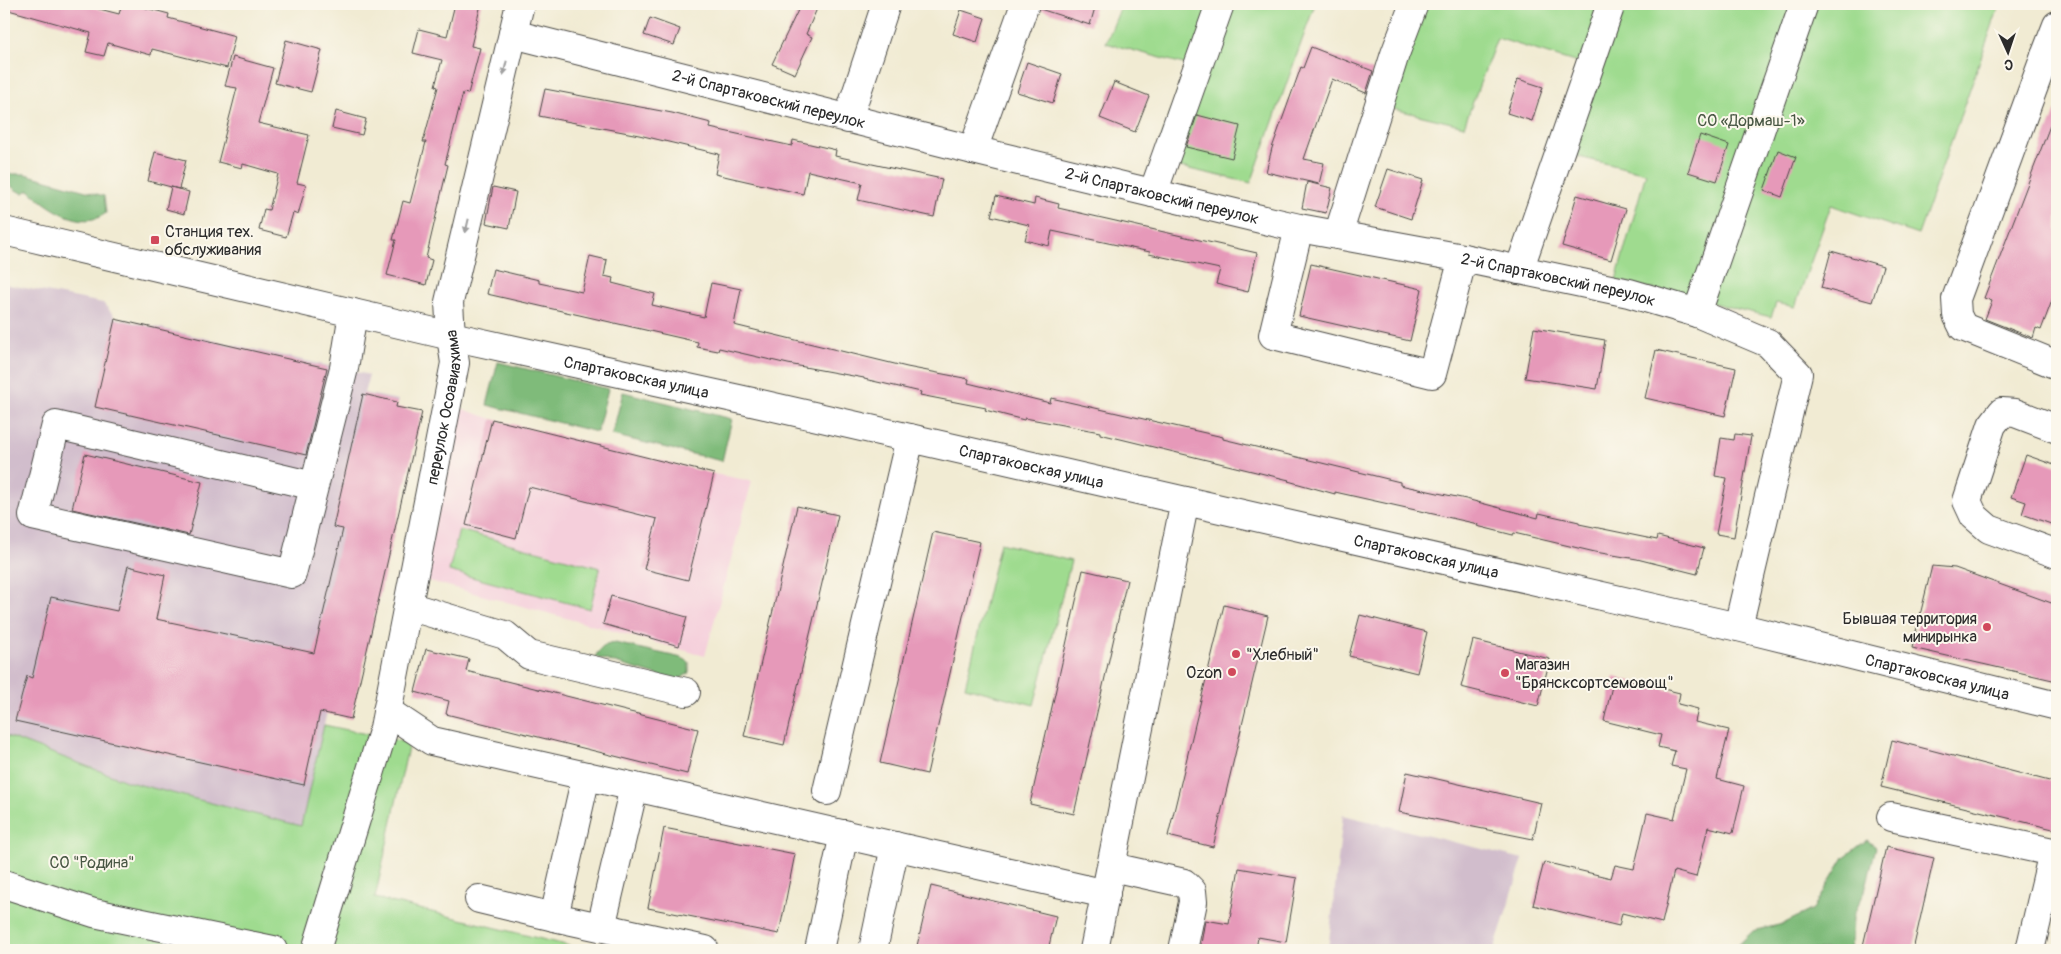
<svg xmlns="http://www.w3.org/2000/svg" width="2061" height="954" font-family="Pangolin,sans-serif">
<style>
.built{fill:#f5cfdb}
.industrial{fill:#d1bdcc}
.green{fill:#9fdb8f;stroke:#65835d}
.forest{fill:#7fbb7a;stroke:#557352}
.building{fill:#e699b9}
.lines{fill:none;stroke-linecap:round;stroke-linejoin:round}
.minor-casing{stroke:#494844;stroke-width:30}
.minor{stroke:#fff;stroke-width:28}
.oneway{fill:#a0a0a0}
.poi-dot{fill:#d1495b;stroke:#fbf7ec;stroke-width:2}
.labels{text-anchor:middle;stroke-width:4;stroke-linejoin:round;paint-order:stroke}
.street-label{font-size:16px;fill:#2b2b2b;stroke:#fbf7ec}
.park-label{font-size:16px;fill:#485744;stroke:#fbf7ec}
.poi-label{font-size:16px;fill:#2b2b2b;stroke:#fbf7ec;text-anchor:start}
</style>
<rect width="100%" height="100%" fill="#fbf7ec"/>
<filter id="ink" filterUnits="userSpaceOnUse"><feTurbulence type="fractalNoise" baseFrequency=".02" numOctaves="2"/><feDisplacementMap in="SourceGraphic" scale="10" xChannelSelector="R" yChannelSelector="G"/><feConvolveMatrix kernelMatrix="1 2 1 2 8 2 1 2 1" color-interpolation-filters="sRGB"/></filter>
<filter id="wash" filterUnits="userSpaceOnUse"><feTurbulence type="fractalNoise" baseFrequency=".0096" numOctaves="4" result="noise"/><feDisplacementMap in="SourceGraphic" scale="20" xChannelSelector="R" yChannelSelector="G"/><feGaussianBlur stdDeviation="1.12" result="paint"/><feColorMatrix in="noise" values="0 0 0 0 0 0 0 0 0 0 0 0 0 0 0 0 0 1.4 0 .05"/><feComposite in="paint" operator="in"/></filter>
<g filter="url(#wash)">
<rect width="100%" height="100%" fill="#f1ebd3"/>
<polygon class="built" points="460,408 492,419 714,474 752,481 705,656 422,579"/>
<g class="industrial">
<polygon points="4,284 103,303 116,318 369,375 364,393 398,400 301,826 129,782 4,735"/>
<polygon points="1343,815 1523,859 1494,950 1328,950"/>
</g>
<g class="green">
<polygon points="1122,4 1315,4 1251,183 1154,161 1187,65 1106,43"/>
<polygon points="1409,4 2000,4 1918,235 1831,205 1795,307 1776,303 1771,317 1616,280 1646,173 1554,151 1584,65 1497,38 1464,126 1373,104"/>
<polygon points="459,530 600,568 590,609 449,571"/>
<polygon points="1000,543 1071,561 1034,705 965,687"/>
<polygon points="324,725 409,743 375,898 586,950 4,950 4,735 129,782 301,826"/>
</g>
<g class="forest">
<path d="M 5,174 L 25,174 L 104,196 L 106,213 C 82,232 47,207 29,190 L 23,193 C 12,190 9,184 5,174 Z"/>
<polygon points="498,362 608,389 597,432 487,405"/>
<polygon points="623,392 732,419 722,461 612,435"/>
<path d="M 615,643 L 682,658 L 689,662 L 689,673 L 677,681 L 595,657 C 600,648 605,644 615,643 Z"/>
<polygon points="1867,840 1876,847 1865,891 1853,916 1852,942 1849,950 1733,950 1753,931 1783,924 1813,909 1844,857"/>
</g>
<g id="blocks">
<g class="building">
<polygon points="5,4 80,4 119,14 122,4 131,4 169,14 168,18 235,36 227,68 152,49 151,55 108,43 104,56 86,52 91,33 5,9"/>
<polygon points="455,4 481,4 471,46 480,48 468,94 463,93 445,164 448,165 426,258 432,260 426,285 387,275 396,240 393,240 403,201 410,203 426,142 423,142 438,87 435,86 442,60 413,53 419,29 447,36"/>
<polygon points="801,4 819,4 806,34 812,37 795,74 772,64"/>
<polygon points="1040,4 1096,4 1090,25 1040,9"/>
<polygon points="961,10 985,18 977,42 953,34"/>
<polygon points="650,18 680,29 674,45 644,35"/>
<polygon points="286,40 322,50 311,92 275,83"/>
<polygon points="1311,47 1373,71 1366,93 1332,79 1304,159 1324,163 1319,184 1266,172 1272,148 1301,67 1303,68"/>
<polygon points="233,57 273,68 258,123 309,135 297,183 306,185 298,215 293,213 286,237 259,230 264,209 269,210 278,174 243,164 242,168 218,162 237,88 225,86"/>
<polygon points="1027,62 1062,74 1053,103 1017,92"/>
<polygon points="1518,79 1543,87 1532,121 1507,113"/>
<polygon points="1114,82 1149,96 1135,132 1100,118"/>
<polygon points="545,89 672,113 711,123 710,128 792,146 793,140 836,150 835,156 942,179 934,217 858,200 862,183 808,171 803,194 715,174 719,154 639,135 539,116"/>
<polygon points="2056,110 2057,110 2057,287 2041,330 2036,328 2033,338 1985,319 1992,301 1984,298"/>
<polygon points="336,111 366,119 362,135 332,128"/>
<polygon points="1197,115 1240,126 1232,158 1186,147"/>
<polygon points="1700,135 1729,145 1717,181 1688,172"/>
<polygon points="1778,150 1796,157 1782,197 1764,190"/>
<polygon points="155,152 186,160 179,189 148,181"/>
<polygon points="1388,169 1423,180 1411,219 1375,207"/>
<polygon points="1307,182 1332,188 1326,213 1302,208"/>
<polygon points="171,187 189,192 184,214 166,209"/>
<polygon points="493,187 516,192 509,228 486,223"/>
<polygon points="1577,195 1626,209 1611,260 1562,246"/>
<polygon points="996,196 1034,205 1035,198 1059,204 1058,208 1257,253 1248,292 1216,284 1220,269 1149,254 1150,252 1052,231 1049,246 1025,240 1029,225 991,216"/>
<polygon points="1831,251 1883,266 1872,302 1821,288"/>
<polygon points="590,256 607,260 604,276 613,278 612,283 655,294 652,305 704,317 711,283 741,289 734,325 907,367 969,379 968,383 1050,403 1051,398 1223,437 1223,439 1400,482 1400,485 1466,499 1538,518 1539,513 1579,522 1579,524 1657,540 1658,536 1704,548 1697,574 1637,559 1595,552 1514,533 1513,535 1477,526 1478,524 1335,492 1335,494 1288,481 1289,480 1100,434 1100,432 1025,418 1024,420 985,410 986,408 920,395 921,392 864,379 864,378 788,364 719,348 718,351 697,347 698,342 487,294 493,269 539,280 539,283 582,292"/>
<polygon points="1311,264 1422,289 1410,341 1299,316"/>
<polygon points="115,319 327,368 306,455 95,407"/>
<polygon points="1534,328 1605,340 1597,389 1525,378"/>
<polygon points="1656,350 1736,368 1725,416 1645,398"/>
<polygon points="363,394 397,402 396,407 422,412 351,719 320,712 304,785 15,721 27,676 32,678 51,597 117,611 128,566 165,575 156,619 314,653 343,529 333,527"/>
<polygon points="492,419 714,474 688,580 644,569 657,519 529,487 516,538 466,525"/>
<polygon points="1735,434 1751,436 1734,537 1716,534 1727,478 1715,476 1721,438 1734,440"/>
<polygon points="85,454 202,482 189,535 72,509"/>
<polygon points="2026,455 2057,466 2057,526 2022,514 2026,502 2011,497"/>
<polygon points="797,506 838,515 784,745 744,736"/>
<polygon points="933,532 980,542 927,774 880,763"/>
<polygon points="1932,566 1955,568 2057,605 2057,681 1912,648"/>
<polygon points="1083,570 1127,580 1074,814 1030,804"/>
<polygon points="611,596 687,617 679,646 603,624"/>
<polygon points="1224,605 1268,616 1213,847 1168,836"/>
<polygon points="1360,615 1427,632 1417,673 1349,656"/>
<polygon points="1473,640 1550,659 1538,706 1461,687"/>
<polygon points="426,649 469,659 466,671 698,729 687,774 446,714 449,701 415,692"/>
<polygon points="1614,677 1680,693 1678,704 1698,709 1695,722 1729,730 1717,779 1744,786 1733,833 1708,827 1696,877 1674,871 1662,923 1622,913 1619,926 1533,905 1544,862 1611,878 1615,865 1634,869 1647,813 1674,819 1686,769 1671,766 1675,751 1658,747 1661,735 1604,721"/>
<polygon points="1892,740 2057,783 2057,830 1881,787"/>
<polygon points="1407,772 1541,803 1533,839 1399,812"/>
<polygon points="664,828 795,854 779,934 648,908"/>
<polygon points="1886,847 1934,858 1913,950 1862,950"/>
<polygon points="1239,868 1297,878 1286,942 1258,937 1256,950 1200,950 1205,920 1229,924"/>
<polygon points="931,886 1056,916 1048,950 916,950"/>
</g>
</g>
</g>
<g filter="url(#ink)">
<use href="#blocks" fill-opacity="0" stroke="#494844" stroke-width="1"/>
<g class="lines">
<defs>
<g id="minor">
<path id="s1" d="M 513,34 L 973,150 L 1252,217 L 1299,228 L 1463,258 L 1629,293 L 1697,313 L 1768,343 L 1798,374 L 1738,627"/>
<polyline points="2045,56 2057,25"/>
<polyline points="2057,60 2045,56 1956,299 1957,315 1963,327 2057,365"/>
<polyline points="848,119 886,4"/>
<polyline points="973,150 1025,4"/>
<polyline points="1153,193 1220,4"/>
<polyline points="1299,228 1273,335 1432,374 1463,258"/>
<path id="s2" d="M 4,231 L 451,336 L 752,402 L 1738,627 L 2057,706"/>
<polyline points="1338,235 1395,54 1414,4"/>
<polyline points="1519,270 1611,4"/>
<polyline points="1697,313 1804,4"/>
<polyline points="2057,429 2015,413 2002,412 1992,425 1967,501 1974,516 1989,529 2057,554"/>
<polyline points="314,486 56,425 33,516 292,574 344,368 353,313"/>
<polyline points="408,606 505,635 529,655 686,692"/>
<polyline points="387,711 432,741 1106,894"/>
<polyline points="586,776 554,917 705,950"/>
<polyline points="827,791 910,438"/>
<polyline points="1891,817 2057,853"/>
<polyline points="1112,867 1184,883 1192,891 1193,902 1183,950"/>
<polyline points="4,884 94,913 273,950"/>
<polyline points="479,899 554,917"/>
<polyline points="601,927 634,787"/>
<path id="s3" d="M 316,950 L 384,728 L 455,363 L 451,336 L 449,302 L 520,4"/>
<polyline points="819,950 844,834"/>
<polyline points="873,950 895,846"/>
<polyline points="1094,950 1185,501"/>
<polyline points="2030,950 2053,852"/>
</g>
</defs>
<use href="#minor" class="minor-casing"/>
<use href="#minor" class="minor"/>
</g>
<defs><path id="oneway-solid" d="M-6-.8H1V-3.2L6.5 0L1 3.2V.8H-6Z" transform="scale(1.25)"/></defs>
<g class="oneway">
<use href="#oneway-solid" transform="translate(505 68) rotate(103)"/>
<use href="#oneway-solid" transform="translate(467 226) rotate(103)"/>
</g>
</g>
<g class="poi-dot">
<rect x="150" y="235" width="10" height="10" rx="2.5"/>
<circle cx="1987" cy="627" r="5"/>
<circle cx="1236" cy="654" r="5"/>
<circle cx="1232" cy="672" r="5"/>
<circle cx="1505" cy="673" r="5"/>
</g>
<g class="labels">
<g class="street-label">
<text dy="6" stroke="none"><textPath href="#s1" startOffset="264">2-й Спартаковский переулок</textPath></text>
<text dy="6" stroke="none"><textPath href="#s1" startOffset="669">2-й Спартаковский переулок</textPath></text>
<text dy="6" stroke="none"><textPath href="#s1" startOffset="1074">2-й Спартаковский переулок</textPath></text>
<text dy="6" stroke="none"><textPath href="#s2" startOffset="649">Спартаковская улица</textPath></text>
<text dy="6" stroke="none"><textPath href="#s3" startOffset="559">переулок Осоавиахима</textPath></text>
<text dy="6" stroke="none"><textPath href="#s2" startOffset="1054">Спартаковская улица</textPath></text>
<text dy="6" stroke="none"><textPath href="#s2" startOffset="1459">Спартаковская улица</textPath></text>
<text dy="6" stroke="none"><textPath href="#s2" startOffset="1984">Спартаковская улица</textPath></text>
</g>
<g class="park-label">
<text x="1751" y="126">СО «Дормаш-1»</text>
<text x="92" y="868">СО "Родина"</text>
</g>
<g class="poi-label">
<text x="165" y="237">Станция тех.<tspan x="165" dy="18">обслуживания</tspan></text>
<text x="1977" y="624" text-anchor="end">Бывшая территория<tspan x="1977" dy="18">минирынка</tspan></text>
<text x="1246" y="660">"Хлебный"</text>
<text x="1515" y="670">Магазин<tspan x="1515" dy="18">"Брянсксортсемовощ"</tspan></text>
<text x="1222" y="678" text-anchor="end">Ozon</text>
</g>
</g>
<rect width="2061" height="954" fill="none" stroke="#fbf7ec" stroke-width="20"/>
<g transform="translate(2008 52) rotate(177)" stroke="#fbf7ec" stroke-width="4" paint-order="stroke">
<path d="M0-4L9 19L0 12L-9 19Z" fill="#2b2b2b"/>
<text y="-8" font-size="14" font-weight="bold" text-anchor="middle" fill="#2b2b2b">С</text>
</g>
</svg>
